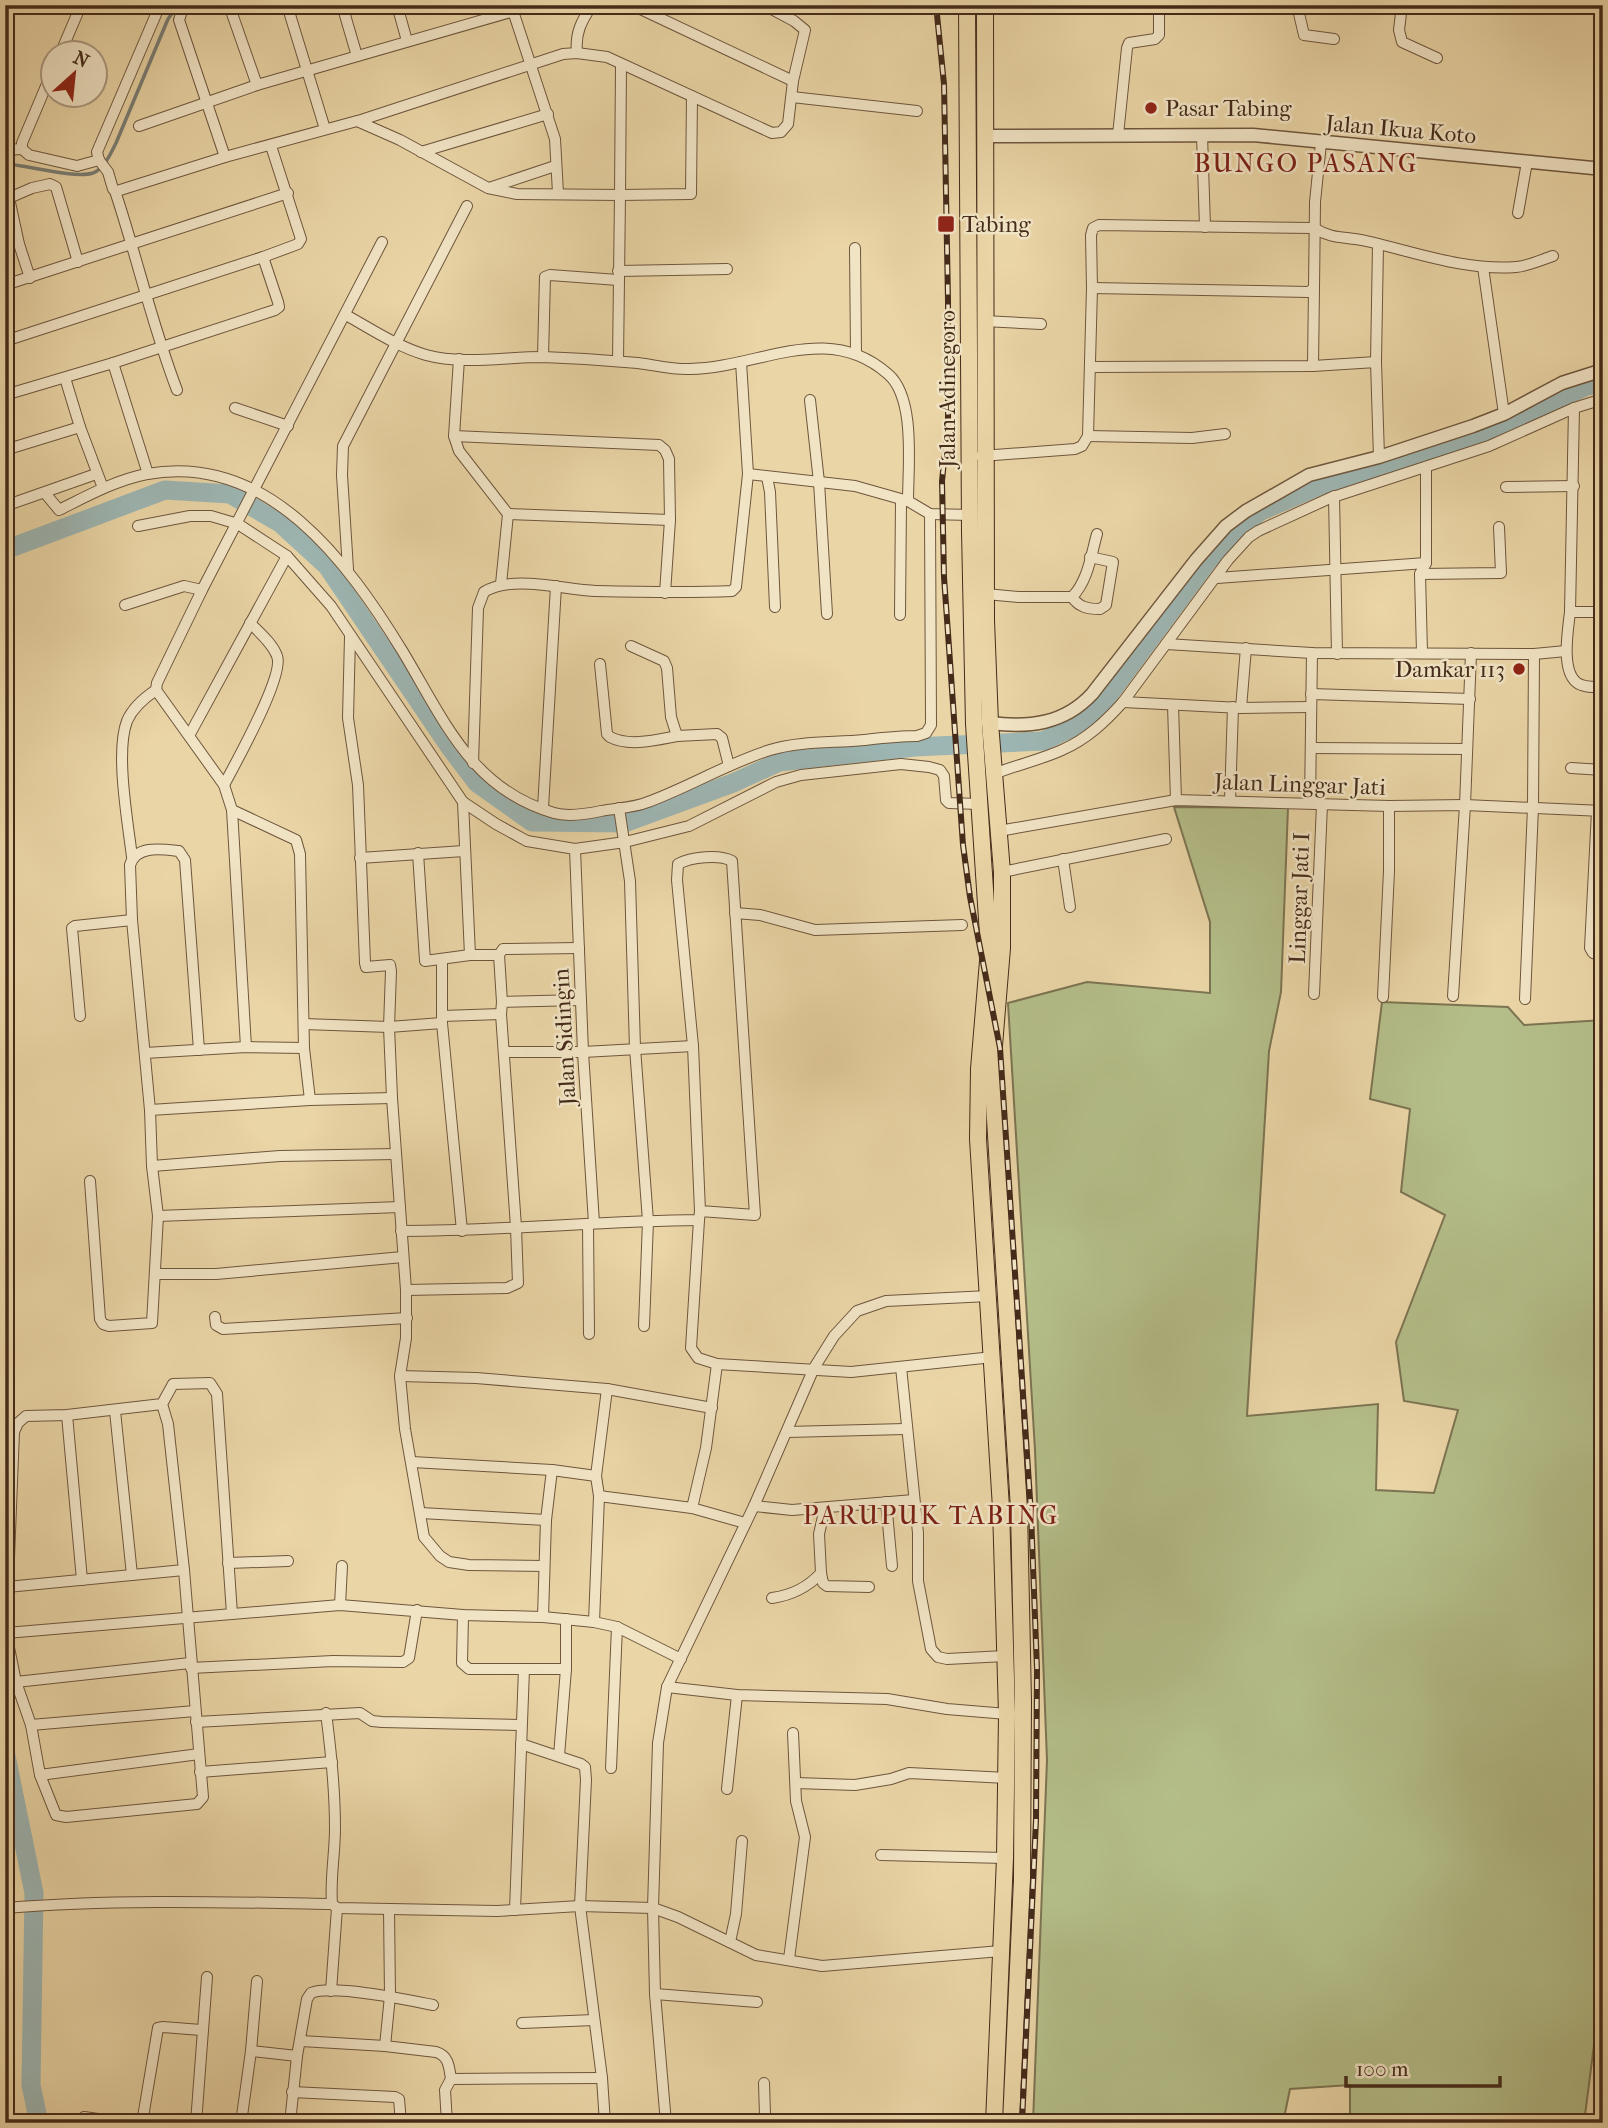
<svg xmlns="http://www.w3.org/2000/svg" width="1608" height="2128" font-family="'IM FELL French Canon',serif">
<style>
.green{fill:#b4be89;stroke:#7c7452;stroke-width:2}
.lines{fill:none;stroke-linecap:round;stroke-linejoin:round}
.stream{stroke:#797e76;stroke-width:3.5}
.river{stroke:#9db6b3;stroke-width:19}
.minor-casing{stroke:#6e563d;stroke-width:12}
.tertiary-casing{stroke:#6e563d;stroke-width:15}
.trunk-casing{stroke:#442b1a;stroke-width:18}
.minor{stroke:#f1e4c5;stroke-width:10}
.tertiary{stroke:#f1e4c5;stroke-width:12}
.trunk{stroke:#ead5a6;stroke-width:16}
.rail-casing{stroke:#442b1a;stroke-width:6}
.rail{stroke:#f1e4c5;stroke-width:3.5;stroke-dasharray:10;stroke-linecap:butt}
.poi-dot{fill:#8f2418;stroke:#f1e4c5;stroke-width:2.5}
.labels{text-anchor:middle;stroke-width:5;stroke-linejoin:round;paint-order:stroke}
.poi-label{font-size:23px;fill:#442b1a;stroke:#f1e4c5;text-anchor:start}
.street-label{font-size:23px;fill:#442b1a;stroke:#f1e4c5}
.quarter-label{font-size:26px;letter-spacing:2px;fill:#7a1f14;stroke:#f1e4c5}
</style>
<rect width="100%" height="100%" fill="#ead5a6"/>
<filter id="stains"><feTurbulence type="fractalNoise" baseFrequency=".00286" numOctaves="4"/><feColorMatrix values="0 0 0 0 .2 0 0 0 0 .09 0 0 0 0 .02 0 0 0 .5 -.17"/></filter>
<radialGradient id="worn" r=".72"><stop offset=".6" stop-color="#630" stop-opacity="0"/><stop offset="1" stop-color="#630" stop-opacity=".3"/></radialGradient>
<polygon class="green" points="1174,807 1288,808 1281,992 1269,1051 1247,1416 1378,1404 1376,1490 1434,1493 1458,1410 1404,1401 1396,1342 1445,1215 1401,1192 1410,1109 1370,1099 1382,1002 1508,1007 1524,1025 1603,1020 1603,1975 1584,2123 1350,2123 1350,2085 1290,2089 1283,2123 1033,2123 1047,1760 1035,1450 1008,1003 1087,982 1210,993 1210,922"/>
<g class="lines">
<path class="stream" d="M 5,164 C 28,165 74,179 93,173 C 104,169 111,153 116,143 L 168,19 L 178,5"/>
<g class="river">
<polyline points="5,550 165,490 230,494 280,523 327,566 449,746 477,783 532,822 624,823 733,783 779,762 915,747 1043,741 1082,723 1098,709 1207,562 1259,512 1319,486 1468,441 1587,386 1603,383"/>
<polyline points="5,1751 34,1893 31,2085 39,2123"/>
</g>
<defs>
<g id="minor">
<polyline points="190,5 182,11 179,20 225,157"/>
<polyline points="229,5 257,85"/>
<polyline points="287,5 325,129"/>
<polyline points="342,5 357,56"/>
<polyline points="397,5 407,41"/>
<polyline points="632,5 793,81"/>
<polyline points="1297,5 1304,35 1334,39"/>
<polyline points="1402,5 1399,30 1402,42 1437,58"/>
<polyline points="512,8 555,139 558,193"/>
<polyline points="5,15 9,5"/>
<polyline points="1599,21 1603,22"/>
<polyline points="61,52 81,5"/>
<path d="M 577,53 C 575,33 581,22 592,5"/>
<polyline points="621,64 620,195 691,194 692,96"/>
<polyline points="52,72 22,143 22,149 29,155 77,166 99,160 108,172 113,189 117,191 225,157 357,121 400,140 488,188 517,194 620,195 618,361"/>
<polyline points="792,97 917,111"/>
<polyline points="358,121 563,54 577,53 607,57 772,133 781,132 788,124 793,81 805,30 794,21 764,5"/>
<polyline points="139,126 257,85 514,11"/>
<polyline points="1118,135 1127,48 1129,43 1155,39 1159,35 1159,5"/>
<polyline points="1202,135 1205,227"/>
<polyline points="5,150 22,149"/>
<polyline points="421,152 548,114"/>
<polyline points="99,160 97,152 160,5"/>
<polyline points="489,188 555,166"/>
<path d="M 115,191 C 137,257 152,325 177,390"/>
<polyline points="1518,213 1527,162"/>
<polyline points="855,248 856,354"/>
<polyline points="1483,267 1504,414"/>
<polyline points="618,271 727,269"/>
<polyline points="30,278 19,244 9,198 32,188 50,184 56,187 78,262"/>
<polyline points="5,285 288,193"/>
<polyline points="1092,288 1309,292 1314,288 1315,202 1321,143"/>
<path d="M 346,315 C 371,329 398,347 426,355 C 463,365 505,357 543,357 C 574,358 606,360 638,363 C 655,365 673,370 690,369 C 759,368 827,320 888,374 C 916,398 908,467 908,501 L 930,514 L 970,515"/>
<polyline points="984,321 1041,324"/>
<polyline points="5,341 263,257 298,244 301,239 271,146"/>
<polyline points="543,357 545,277 550,275 618,280"/>
<polyline points="459,359 454,436 459,451 508,514 501,584"/>
<polyline points="1376,362 1378,244"/>
<polyline points="113,363 148,474"/>
<polyline points="1313,366 1314,288"/>
<polyline points="1091,367 1313,366 1376,362 1379,457"/>
<polyline points="65,378 80,427 103,488"/>
<polyline points="5,395 113,363 275,310 279,307 278,302 263,257"/>
<polyline points="810,400 819,482 827,614"/>
<polyline points="235,408 288,426"/>
<polyline points="454,436 659,445 665,450 669,459 670,520 665,593"/>
<polyline points="1088,436 1192,438 1225,434"/>
<polyline points="5,450 80,427"/>
<path d="M 981,456 L 1075,449 L 1082,446 L 1088,436 L 1092,288 L 1091,235 L 1093,228 L 1099,225 L 1314,228 C 1333,240 1345,236 1366,241 C 1415,252 1465,271 1516,267 C 1528,266 1541,260 1553,256"/>
<polyline points="748,474 855,486 908,501"/>
<polyline points="767,477 770,492 775,607"/>
<polyline points="1506,487 1574,486"/>
<path d="M 45,493 L 59,510 C 87,496 116,480 147,474 C 268,452 348,562 403,652 C 444,720 471,789 554,813 C 568,817 587,814 601,811 C 616,808 634,808 648,802 C 689,787 728,763 770,750 C 800,741 833,743 864,740 C 882,738 899,736 917,736 L 926,733 L 931,725 L 930,514"/>
<polyline points="1334,496 1337,654"/>
<polyline points="5,506 96,474"/>
<polyline points="508,514 670,520"/>
<polyline points="138,526 190,516 211,516 238,524 287,556 331,606 463,802 496,824 527,841 575,849 625,842 689,826 776,782 801,775 901,764 929,767 940,770 944,776 946,800 949,803 980,804"/>
<polyline points="348,569 342,475 343,446 467,206"/>
<polyline points="1420,574 1501,573 1499,527"/>
<polyline points="1217,578 1426,563"/>
<path d="M 986,594 L 1019,597 L 1072,597 C 1088,581 1091,555 1097,534"/>
<path d="M 1072,597 C 1079,607 1087,609 1100,609 L 1106,605 L 1113,562 L 1090,557"/>
<polyline points="125,605 184,586 202,590"/>
<polyline points="1570,612 1574,408"/>
<path d="M 1603,612 L 1570,612 C 1568,630 1561,669 1576,682 C 1583,688 1594,687 1603,687"/>
<polyline points="900,615 901,501"/>
<polyline points="350,637 348,718 358,785 365,963 366,967 390,965 391,971 389,1027 392,1098 406,1290 406,1338 400,1376 405,1429 424,1537 440,1556 449,1562 469,1565 544,1566"/>
<polyline points="1166,644 1312,653 1534,654 1566,651"/>
<polyline points="631,646 664,661 667,668 671,717 677,736 717,734 722,738 729,766"/>
<polyline points="1422,653 1420,574 1426,563 1426,469"/>
<path d="M 600,664 L 607,734 L 610,737 C 629,747 656,740 677,736"/>
<polyline points="1311,694 1470,699"/>
<polyline points="1123,702 1241,708 1311,707"/>
<polyline points="1173,705 1176,800"/>
<polyline points="1241,708 1246,648"/>
<polyline points="190,734 287,556"/>
<polyline points="1311,748 1467,749"/>
<path d="M 473,763 L 478,608 L 484,592 C 514,574 563,590 596,591 C 641,592 686,593 732,591 L 736,587 L 748,474 L 741,362"/>
<polyline points="1571,768 1603,770"/>
<path d="M 994,774 C 1016,765 1040,760 1062,750 C 1087,739 1105,722 1123,702 L 1228,560 L 1249,537 L 1258,531 L 1330,498 L 1489,446 L 1574,408 L 1603,399"/>
<path d="M 224,785 C 235,764 285,675 277,656 C 273,644 259,632 250,623"/>
<polyline points="1230,801 1233,707"/>
<polyline points="463,802 470,955"/>
<polyline points="1310,803 1312,653"/>
<polyline points="543,808 556,586"/>
<polyline points="619,808 630,881 635,1048 648,1221 644,1326"/>
<polyline points="232,810 296,840 300,854 304,1048 310,1100"/>
<polyline points="1597,811 1590,948 1593,953 1603,955"/>
<polyline points="999,831 1176,800 1389,806 1465,805 1603,811"/>
<polyline points="575,849 583,1052 594,1223"/>
<polyline points="418,853 425,961 470,955 499,955"/>
<path d="M 132,857 C 128,823 115,752 127,721 C 133,707 144,698 156,690"/>
<polyline points="360,858 464,851"/>
<polyline points="1063,859 1070,907"/>
<polyline points="1002,872 1166,839"/>
<polyline points="735,913 760,915 815,930 962,925"/>
<polyline points="442,959 442,1023 462,1231"/>
<polyline points="1314,994 1322,804"/>
<polyline points="1453,996 1465,805 1471,653"/>
<polyline points="1383,997 1389,871 1389,806"/>
<polyline points="1525,999 1533,807 1534,654"/>
<polyline points="502,1002 499,955 503,949 579,948"/>
<polyline points="80,1016 72,928 75,926 132,920"/>
<polyline points="442,1016 501,1014 502,1002 581,1000"/>
<polyline points="304,1024 389,1027 442,1023"/>
<polyline points="246,1047 232,810 224,785 156,690 157,683 202,590 382,242"/>
<polyline points="505,1052 583,1052 693,1046"/>
<polyline points="145,1053 246,1047 304,1048"/>
<polyline points="150,1110 310,1100 392,1098"/>
<polyline points="152,1166 280,1156 396,1154"/>
<path d="M 90,1181 L 100,1319 L 103,1324 L 109,1326 L 152,1323 L 158,1216 L 152,1166 L 150,1110 L 132,920 L 130,865 C 136,845 161,849 179,851 L 185,860 L 199,1050"/>
<polyline points="158,1216 400,1207"/>
<polyline points="699,1220 691,1348 698,1358 717,1364 851,1372 993,1357"/>
<polyline points="588,1224 589,1334"/>
<path d="M 401,1231 C 501,1231 599,1221 699,1220 L 700,1211 L 755,1215 L 732,861 C 719,854 691,857 678,864 L 677,880 L 693,1046 L 700,1211"/>
<polyline points="156,1274 216,1274 403,1257"/>
<polyline points="406,1290 507,1288 518,1283 516,1227 501,1014"/>
<polyline points="215,1317 216,1325 223,1329 407,1318"/>
<polyline points="901,1367 918,1533 918,1581 931,1649 938,1657 947,1659 1005,1656"/>
<polyline points="400,1376 476,1378 607,1389 712,1408"/>
<polyline points="162,1404 168,1424 184,1570 203,1797 197,1804 66,1817 56,1815 40,1775 31,1725 16,1682 6,1633 14,1432 18,1423 26,1416 67,1415 162,1404 173,1384 210,1383 217,1394 232,1614"/>
<polyline points="115,1411 132,1575"/>
<polyline points="67,1415 82,1580"/>
<polyline points="787,1432 905,1429"/>
<polyline points="412,1462 552,1470 596,1476"/>
<polyline points="599,1496 692,1508 745,1523"/>
<polyline points="886,1502 892,1566"/>
<polyline points="754,1506 792,1510 914,1500"/>
<polyline points="692,1508 706,1448 717,1364"/>
<polyline points="421,1513 546,1520"/>
<polyline points="228,1563 288,1561"/>
<polyline points="821,1573 823,1583 827,1586 869,1587"/>
<polyline points="7,1587 184,1570"/>
<path d="M 772,1598 C 792,1595 807,1588 821,1573 L 819,1534 L 825,1508"/>
<polyline points="340,1605 342,1566"/>
<polyline points="463,1615 462,1663 469,1669 566,1669"/>
<polyline points="543,1617 546,1520 552,1470"/>
<polyline points="594,1622 599,1496 596,1476 607,1389"/>
<polyline points="617,1627 681,1659"/>
<polyline points="6,1633 340,1605 463,1615 543,1617 594,1622 617,1627 611,1768"/>
<polyline points="191,1668 333,1661 403,1662 409,1658 417,1610"/>
<polyline points="16,1682 190,1663"/>
<polyline points="667,1687 737,1695 887,1699 947,1709 1007,1714"/>
<path d="M 326,1713 C 331,1751 335,1789 335,1828 C 335,1854 330,1878 332,1904 L 337,1908 L 497,1911 L 580,1906 L 653,1908 L 678,1917 L 756,1955 L 822,1966 L 1001,1951"/>
<polyline points="196,1722 360,1713 372,1721 382,1722 521,1725"/>
<polyline points="31,1725 195,1711"/>
<polyline points="521,1744 581,1764 585,1767 586,1780 580,1906 602,2078 605,2123"/>
<polyline points="559,1756 566,1669 566,1619"/>
<polyline points="200,1772 332,1762"/>
<polyline points="40,1775 199,1754"/>
<polyline points="796,1783 855,1785 891,1779 909,1773 1007,1778"/>
<polyline points="727,1789 737,1695"/>
<polyline points="881,1855 1005,1858"/>
<path d="M 5,1908 C 114,1899 223,1902 332,1904"/>
<polyline points="515,1910 524,1669"/>
<polyline points="730,1942 736,1914 742,1841"/>
<polyline points="789,1959 805,1837 796,1801 793,1733"/>
<polyline points="331,1991 337,1908"/>
<polyline points="655,1994 757,2002"/>
<polyline points="522,2023 594,2020"/>
<path d="M 301,2041 L 385,2046 L 436,2052 C 449,2056 449,2067 451,2079"/>
<polyline points="385,2046 390,1996 389,1909"/>
<polyline points="251,2051 257,1981"/>
<polyline points="764,2083 765,2115 769,2123"/>
<polyline points="292,2092 395,2097 399,2099 401,2123"/>
<polyline points="84,2117 126,2123"/>
<polyline points="142,2123 158,2028 163,2027 201,2030"/>
<polyline points="196,2123 207,1977"/>
<polyline points="241,2123 251,2051 297,2056"/>
<path d="M 290,2123 L 297,2056 L 307,1999 L 311,1993 C 333,1984 408,2000 433,2005"/>
<polyline points="447,2123 445,2090 451,2079 602,2078"/>
<polyline points="666,2123 655,1994 653,1908 658,1743 667,1687 754,1506 814,1368 834,1336 857,1311 886,1301 989,1296"/>
</g>
<g id="tertiary">
<polyline points="986,136 1253,135 1603,169"/>
<path d="M 990,723 C 1029,728 1064,724 1092,694 L 1196,560 L 1226,526 L 1246,511 L 1309,475 L 1379,457 L 1473,426 L 1504,414 L 1562,383 L 1603,370"/>
</g>
<g id="trunk">
<polyline points="967,5 970,531 974,724 989,949 979,1069 978,1139 1001,1508 1007,1714 1005,1858 994,2123"/>
<polyline points="985,5 986,620 990,723 1002,872 1002,948 992,1070 1019,1509 1023,1701 1022,1879 1011,2123"/>
</g>
</defs>
<use href="#minor" class="minor-casing"/>
<use href="#tertiary" class="tertiary-casing"/>
<use href="#trunk" class="trunk-casing"/>
<use href="#minor" class="minor"/>
<use href="#tertiary" class="tertiary"/>
<use href="#trunk" class="trunk"/>
<defs>
<polyline id="rail" points="936,5 944,84 948,301 948,424 942,481 944,577 963,845 970,897 1000,1048 1031,1514 1037,1669 1036,1820 1022,2123"/>
</defs>
<use href="#rail" class="rail-casing"/>
<use href="#rail" class="rail"/>
</g>
<g class="poi-dot">
<circle cx="1151" cy="108" r="7"/>
<rect x="937" y="215" width="18" height="18" rx="3.5"/>
<circle cx="1519" cy="669" r="7"/>
</g>
<g class="labels">
<g class="poi-label">
<text x="1165" y="116">Pasar Tabing</text>
<text x="962" y="232">Tabing</text>
<text x="1505" y="677" text-anchor="end">Damkar 113</text>
</g>
<g class="street-label">
<text transform="translate(1401 129) rotate(5)" y="8">Jalan Ikua Koto</text>
<text transform="translate(947 389) rotate(-90)" y="8">Jalan Adinegoro</text>
<text transform="translate(1300 784) rotate(2)" y="8">Jalan Linggar Jati</text>
<text transform="translate(1299 898) rotate(-88)" y="8">Linggar Jati I</text>
<text transform="translate(564 1037) rotate(-93)" y="8">Jalan Sidingin</text>
</g>
<g class="quarter-label">
<text x="1306" y="172">BUNGO PASANG</text>
<text x="931" y="1524">PARUPUK TABING</text>
</g>
</g>
<rect width="1608" height="2128" fill="none" stroke="#ead5a6" stroke-width="28"/>
<rect x="7" y="7" width="1594" height="2114" fill="none" stroke="#442b1a" stroke-width="3.5"/>
<rect x="14" y="14" width="1580" height="2100" fill="none" stroke="#442b1a" stroke-width="2"/>
<g transform="translate(74 74) rotate(27)"><circle r="33" fill="#f1e4c5" stroke="#ac9a81" stroke-width="2"/>
<path d="M0-5L12 26L0 18L-12 26Z" fill="#8f2418"/>
<text y="-10" font-size="19" font-weight="bold" text-anchor="middle" fill="#442b1a">N</text>
</g>
<path d="M1346 2076v10h154v-10" fill="none" stroke="#442b1a" stroke-width="3.5"/>
<text x="1356" y="2076" font-size="21" fill="#442b1a" stroke="#f1e4c5" stroke-width="5" paint-order="stroke">100 m</text>
<rect width="100%" height="100%" filter="url(#stains)"/>
<rect width="100%" height="100%" fill="url(#worn)"/>
</svg>
